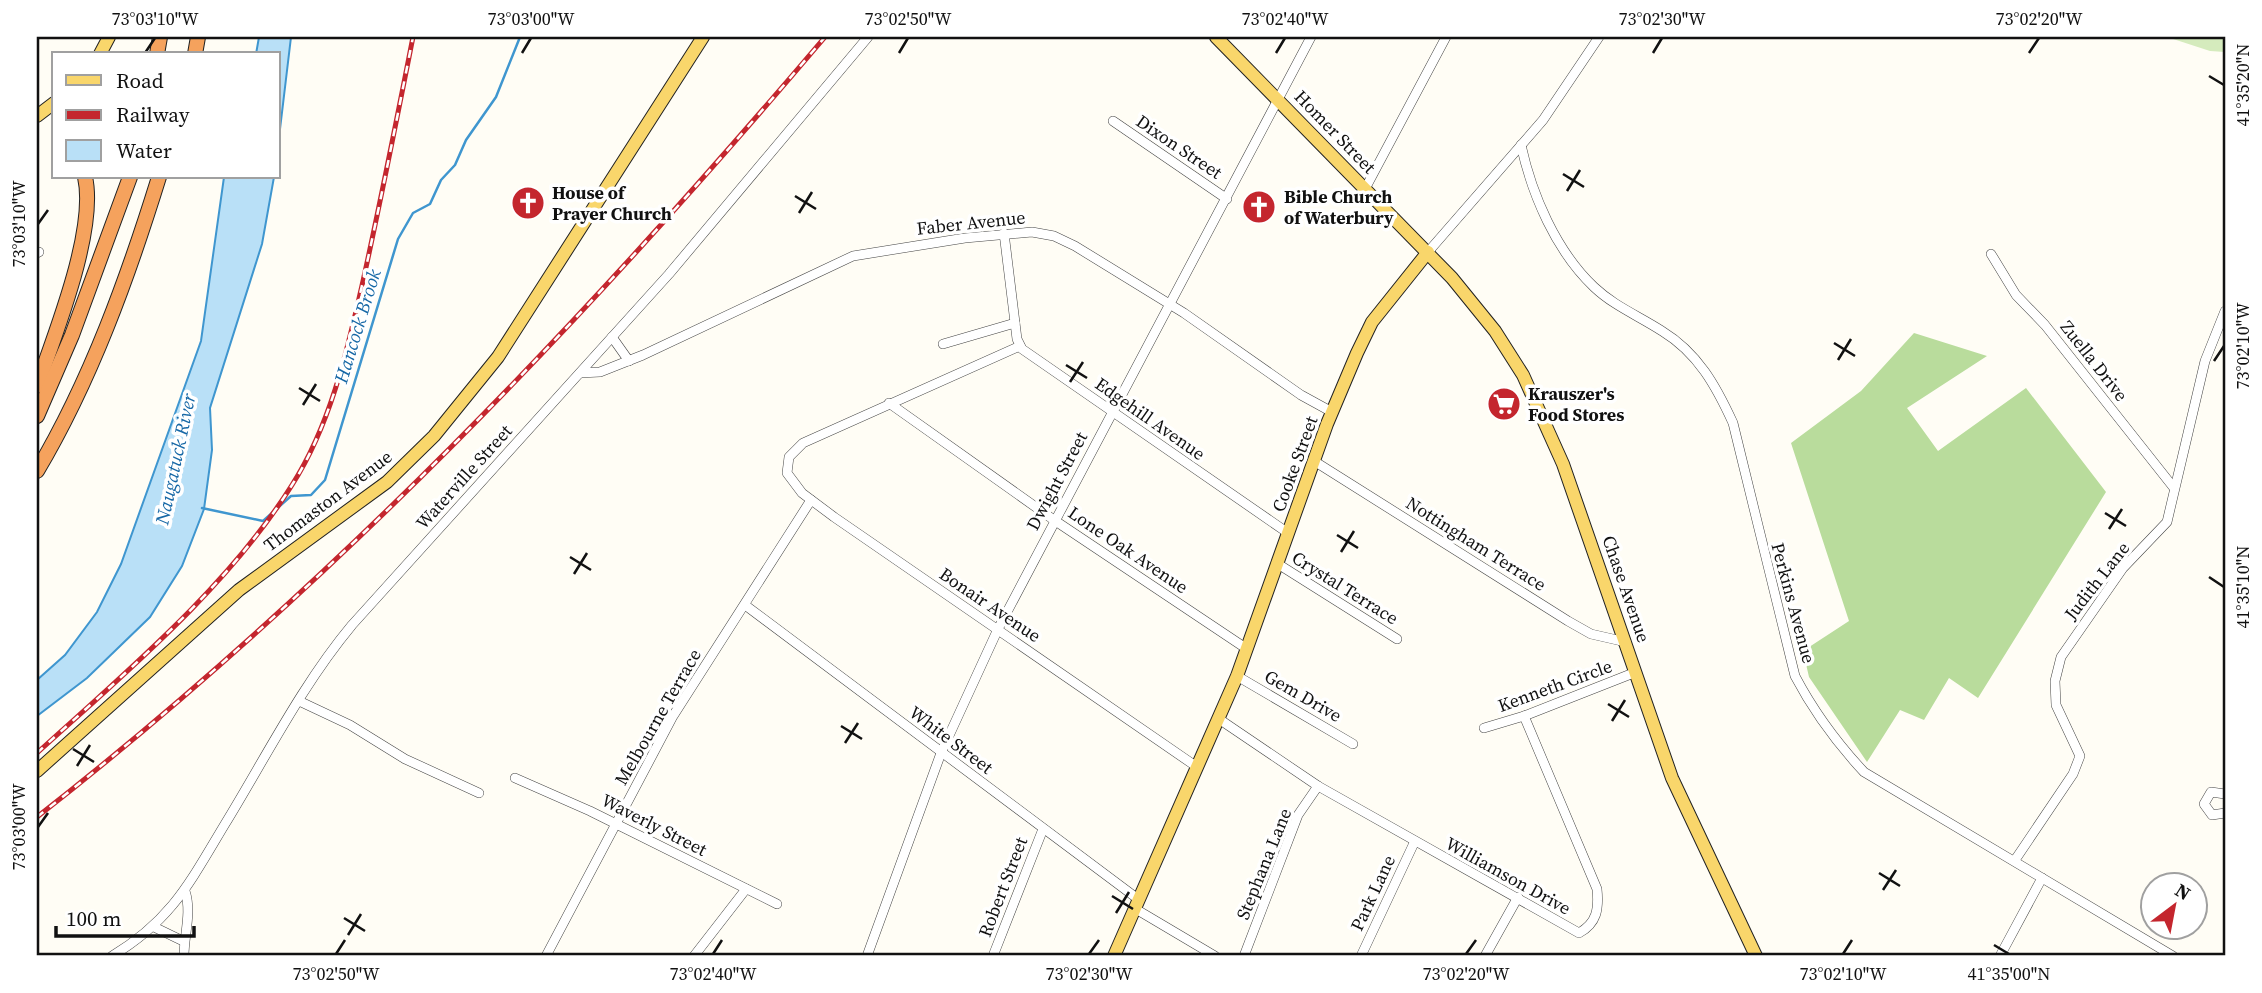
<svg xmlns="http://www.w3.org/2000/svg" width="2262" height="993" font-family="'Source Serif 4',serif">
<style>
.green{fill:#d5ebbd}
.forest{fill:#b9dc9c}
.water{fill:#b9e0f7;stroke:#3f96cf;stroke-width:2}
.lines{fill:none;stroke-linecap:round;stroke-linejoin:round}
.stream{stroke:#3f96cf;stroke-width:2.5}
.minor-casing{stroke:#444;stroke-width:10}
.major-casing{stroke:#222;stroke-width:14}
.highway-casing{stroke:#222;stroke-width:16}
.minor{stroke:#fff;stroke-width:9}
.major{stroke:#f9d66b;stroke-width:12}
.highway{stroke:#f5a25d;stroke-width:14}
.rail-casing{stroke:#c4262e;stroke-width:5}
.rail{stroke:#fff;stroke-width:2.5;stroke-dasharray:8;stroke-linecap:butt}
.ticks{fill:none;stroke:#111;stroke-width:2.5}
.labels{text-anchor:middle;stroke-width:7;stroke-linejoin:round;paint-order:stroke}
.street-label{font-size:18px;fill:#111;stroke:#fff}
.poi-label{font-size:18px;font-weight:bold;fill:#111;stroke:#fff;text-anchor:start}
.water-label{font-size:19px;font-style:italic;fill:#1768a6;stroke:#fff}
.neatline{fill:none;stroke:#111;stroke-width:2.5}
.ticks-label{font-size:18px;text-anchor:middle;fill:#111}
</style>
<rect width="100%" height="100%" fill="#fffdf5"/>
<polygon class="green" points="2167,37 2225,37 2225,52 2210,51"/>
<polygon class="forest" points="1914,333 1987,356 1907,408 1938,451 2026,388 2106,492 1978,698 1949,678 1924,720 1900,710 1867,762 1809,677 1803,651 1849,621 1791,443 1861,391"/>
<g class="water">
<polygon points="259,37 291,37 278,146 278,54 256,54"/>
<polygon points="224,177 274,177 262,244 210,408 212,450 204,509 182,566 150,617 87,678 37,716 37,680 65,655 97,612 121,564 201,341"/>
</g>
<g class="lines">
<polyline class="stream" points="202,508 263,521 291,496 311,495 325,480 398,239 413,213 430,204 441,180 455,165 466,140 496,97 520,37"/>
<defs>
<g id="minor">
<polyline points="1113,121 1227,199"/>
<path d="M 1521,145 C 1532,195 1556,251 1594,287 C 1614,306 1639,316 1662,331 C 1698,353 1716,386 1733,423 L 1795,676 C 1814,712 1836,742 1864,772 L 2173,956"/>
<polyline points="1365,189 1446,37"/>
<polyline points="1004,233 1017,339 1022,349 1288,533"/>
<polyline points="1428,252 1543,120 1599,37"/>
<polyline points="37,253 39,252"/>
<polyline points="1991,254 2016,295 2045,325 2174,488"/>
<polyline points="612,337 629,361"/>
<polyline points="943,344 1015,323"/>
<polyline points="1020,346 803,443 789,457 787,473 802,493 834,517 1197,767"/>
<polyline points="580,373 600,372 643,355 853,256 965,238 1032,232 1054,236 1075,246 1184,313 1301,395 1332,412"/>
<polyline points="889,403 1054,520 1247,649"/>
<polyline points="1314,461 1568,621 1591,634 1626,642"/>
<polyline points="1278,564 1397,639"/>
<polyline points="745,605 1138,899"/>
<polyline points="1237,676 1353,744"/>
<polyline points="299,701 350,725 405,759 479,793"/>
<path d="M 1219,719 L 1318,786 L 1579,933 C 1597,923 1599,909 1597,889 L 1524,716"/>
<polyline points="1484,728 1524,716 1636,672"/>
<polyline points="515,778 590,811 777,904"/>
<polyline points="2225,794 2211,792 2204,804 2212,815 2225,813"/>
<polyline points="2015,860 2073,774 2080,756 2056,705 2055,681 2061,657 2123,568 2167,522 2205,361 2225,311"/>
<polyline points="1134,908 1215,956"/>
<polyline points="154,927 183,941"/>
<path d="M 112,956 C 172,920 190,882 225,824 C 266,757 302,685 352,625 L 669,274 L 868,37"/>
<path d="M 184,956 C 184,935 192,912 185,891"/>
<polyline points="546,956 673,716 811,500"/>
<polyline points="694,956 746,889"/>
<polyline points="867,956 941,753 998,629 1311,37"/>
<polyline points="993,956 1043,829"/>
<polyline points="1244,956 1298,815 1318,786"/>
<polyline points="1361,956 1414,843"/>
<polyline points="1485,956 1518,897"/>
<polyline points="2000,956 2042,878"/>
</g>
<g id="major">
<polyline points="1216,37 1452,278 1495,331 1523,375 1563,464 1672,778 1756,956"/>
<polyline points="100,54 109,37"/>
<polyline points="37,116 54,103"/>
<polyline points="37,771 239,590 387,482 434,436 498,357 703,37"/>
<polyline points="1114,956 1237,676 1327,424 1357,353 1372,322 1428,252"/>
</g>
<g id="highway">
<polyline points="157,54 160,37"/>
<polyline points="195,54 198,37"/>
<path d="M 37,386 C 55,334 97,230 85,177"/>
<polyline points="37,416 72,335 130,177"/>
<path d="M 37,471 C 91,380 128,277 159,177"/>
</g>
</defs>
<use href="#minor" class="minor-casing"/>
<use href="#major" class="major-casing"/>
<use href="#highway" class="highway-casing"/>
<use href="#minor" class="minor"/>
<use href="#major" class="major"/>
<use href="#highway" class="highway"/>
<defs>
<g id="rail">
<path d="M 37,753 C 125,673 229,586 292,485 C 331,424 347,351 363,281 C 381,200 397,118 413,37"/>
<path d="M 37,817 C 330,588 585,320 825,37"/>
</g>
</defs>
<use href="#rail" class="rail-casing"/>
<use href="#rail" class="rail"/>
</g>
<path class="ticks" d="M 145,53 L 155,38M 522,53 L 531,38M 899,53 L 908,38M 1276,53 L 1285,38M 1653,53 L 1662,38M 2029,53 L 2039,38M 2209,76 L 2224,85M 1563,174 L 1584,187M 1567,191 L 1580,170M 795,196 L 816,209M 799,213 L 812,192M 38,224 L 48,210M 1834,343 L 1855,356M 1838,360 L 1851,339M 2214,361 L 2224,346M 1066,365 L 1087,378M 1070,382 L 1083,362M 299,388 L 320,401M 303,405 L 316,384M 2105,513 L 2126,526M 2109,529 L 2122,509M 1337,535 L 1358,548M 1341,552 L 1354,531M 570,557 L 591,570M 574,574 L 587,553M 2209,577 L 2224,587M 1608,704 L 1629,717M 1612,721 L 1625,700M 841,726 L 862,739M 845,743 L 858,723M 73,749 L 94,762M 77,766 L 90,745M 38,827 L 48,813M 1879,873 L 1900,886M 1883,890 L 1896,870M 1112,896 L 1133,909M 1116,913 L 1129,892M 344,918 L 365,931M 348,935 L 361,914M 1994,945 L 2009,954M 336,954 L 345,940M 713,954 L 722,940M 1089,954 L 1099,940M 1466,954 L 1476,940M 1843,954 L 1852,940"/>
<defs>
<symbol id="church-disc" viewBox="-11 -11 22 22"><circle r="9.5" fill="#c4262e" stroke="#fff"/><path d="M-1.2-6h2.4v3.5h3.3v2.4h-3.3V6h-2.4V-.1h-3.3v-2.4h3.3Z" fill="#fff"/></symbol>
<symbol id="supermarket-disc" viewBox="-11 -11 22 22"><circle r="9.5" fill="#c4262e" stroke="#fff"/><path d="M-6-5.5h2.5l.6 2H6L4.5 2H-2.5L-4.4-4H-6ZM-1.5 3.2a1.3 1.3 0 1 0 .1 0ZM3 3.2a1.3 1.3 0 1 0 .1 0Z" fill="#fff"/></symbol>
</defs>
<g fill-rule="evenodd">
<use href="#church-disc" x="509" y="184" width="38" height="38"/>
<use href="#church-disc" x="1240" y="188" width="38" height="38"/>
<use href="#supermarket-disc" x="1485" y="385" width="38" height="38"/>
</g>
<g class="labels">
<g class="street-label">
<text transform="translate(1335 132) rotate(46)" y="6">Homer Street</text>
<text transform="translate(1179 147) rotate(34)" y="6">Dixon Street</text>
<text transform="translate(971 223) rotate(-6)" y="6">Faber Avenue</text>
<text transform="translate(2094 361) rotate(52)" y="6">Zuella Drive</text>
<text transform="translate(1150 419) rotate(35)" y="6">Edgehill Avenue</text>
<text transform="translate(1295 464) rotate(-70)" y="6">Cooke Street</text>
<text transform="translate(464 477) rotate(-48)" y="6">Waterville Street</text>
<text transform="translate(1057 481) rotate(-62)" y="6">Dwight Street</text>
<text transform="translate(328 501) rotate(-37)" y="6">Thomaston Avenue</text>
<text transform="translate(1476 544) rotate(32)" y="6">Nottingham Terrace</text>
<text transform="translate(1128 550) rotate(34)" y="6">Lone Oak Avenue</text>
<text transform="translate(2097 581) rotate(-52)" y="6">Judith Lane</text>
<text transform="translate(1345 588) rotate(32)" y="6">Crystal Terrace</text>
<text transform="translate(1626 589) rotate(71)" y="6">Chase Avenue</text>
<text transform="translate(1793 603) rotate(75)" y="6">Perkins Avenue</text>
<text transform="translate(990 605) rotate(34)" y="6">Bonair Avenue</text>
<text transform="translate(1555 686) rotate(-20)" y="6">Kenneth Circle</text>
<text transform="translate(1303 696) rotate(30)" y="6">Gem Drive</text>
<text transform="translate(658 717) rotate(-60)" y="6">Melbourne Terrace</text>
<text transform="translate(951 740) rotate(37)" y="6">White Street</text>
<text transform="translate(654 825) rotate(27)" y="6">Waverly Street</text>
<text transform="translate(1264 864) rotate(-68)" y="6">Stephana Lane</text>
<text transform="translate(1508 876) rotate(29)" y="6">Williamson Drive</text>
<text transform="translate(1003 887) rotate(-69)" y="6">Robert Street</text>
<text transform="translate(1373 893) rotate(-65)" y="6">Park Lane</text>
</g>
<g class="poi-label">
<text x="552" y="199">House of<tspan x="552" dy="21">Prayer Church</tspan></text>
<text x="1284" y="203">Bible Church<tspan x="1284" dy="21">of Waterbury</tspan></text>
<text x="1528" y="400">Krauszer's<tspan x="1528" dy="21">Food Stores</tspan></text>
</g>
<g class="water-label">
<text transform="translate(357 326) rotate(-73)" y="7">Hancock Brook</text>
<text transform="translate(175 459) rotate(-78)" y="7">Naugatuck River</text>
</g>
</g>
<rect width="2262" height="993" fill="none" stroke="#ffffff" stroke-width="77"/>
<rect x="52" y="52" width="228" height="126" fill="#ffffff" stroke="#a0a0a0" stroke-width="2"/>
<rect x="66" y="75" width="35" height="10" fill="#f9d66b" stroke="#a0a0a0" stroke-width="2"/>
<text x="116" y="88" font-size="21" fill="#111111">Road</text>
<rect x="66" y="110" width="35" height="10" fill="#c4262e" stroke="#a0a0a0" stroke-width="2"/>
<text x="116" y="122" font-size="21" fill="#111111">Railway</text>
<rect x="66" y="140" width="35" height="21" fill="#b9e0f7" stroke="#a0a0a0" stroke-width="2"/>
<text x="116" y="158" font-size="21" fill="#111111">Water</text>
<g transform="translate(2174 906) rotate(32)"><circle r="33" fill="#ffffff" stroke="#a0a0a0" stroke-width="2"/>
<path d="M0-5L12 26L0 18L-12 26Z" fill="#c4262e"/>
<text y="-10" font-size="19" font-weight="bold" text-anchor="middle" fill="#111111">N</text>
</g>
<path d="M56 926v10h138v-10" fill="none" stroke="#111111" stroke-width="3.5"/>
<text x="66" y="926" font-size="21" fill="#111111" stroke="#ffffff" stroke-width="5" paint-order="stroke">100 m</text>
<rect x="38" y="38" width="2186" height="916" class="neatline"/>
<g class="ticks-label">
<text x="155" y="25">73°03'10"W</text>
<text x="531" y="25">73°03'00"W</text>
<text x="908" y="25">73°02'50"W</text>
<text x="1285" y="25">73°02'40"W</text>
<text x="1662" y="25">73°02'30"W</text>
<text x="2039" y="25">73°02'20"W</text>
<text transform="translate(2243 85) rotate(-90)" y="6">41°35'20"N</text>
<text transform="translate(19 224) rotate(-90)" y="6">73°03'10"W</text>
<text transform="translate(2243 346) rotate(-90)" y="6">73°02'10"W</text>
<text transform="translate(2243 587) rotate(-90)" y="6">41°35'10"N</text>
<text transform="translate(19 827) rotate(-90)" y="6">73°03'00"W</text>
<text x="336" y="980">73°02'50"W</text>
<text x="713" y="980">73°02'40"W</text>
<text x="1089" y="980">73°02'30"W</text>
<text x="1466" y="980">73°02'20"W</text>
<text x="1843" y="980">73°02'10"W</text>
<text x="2009" y="980">41°35'00"N</text>
</g>
</svg>
